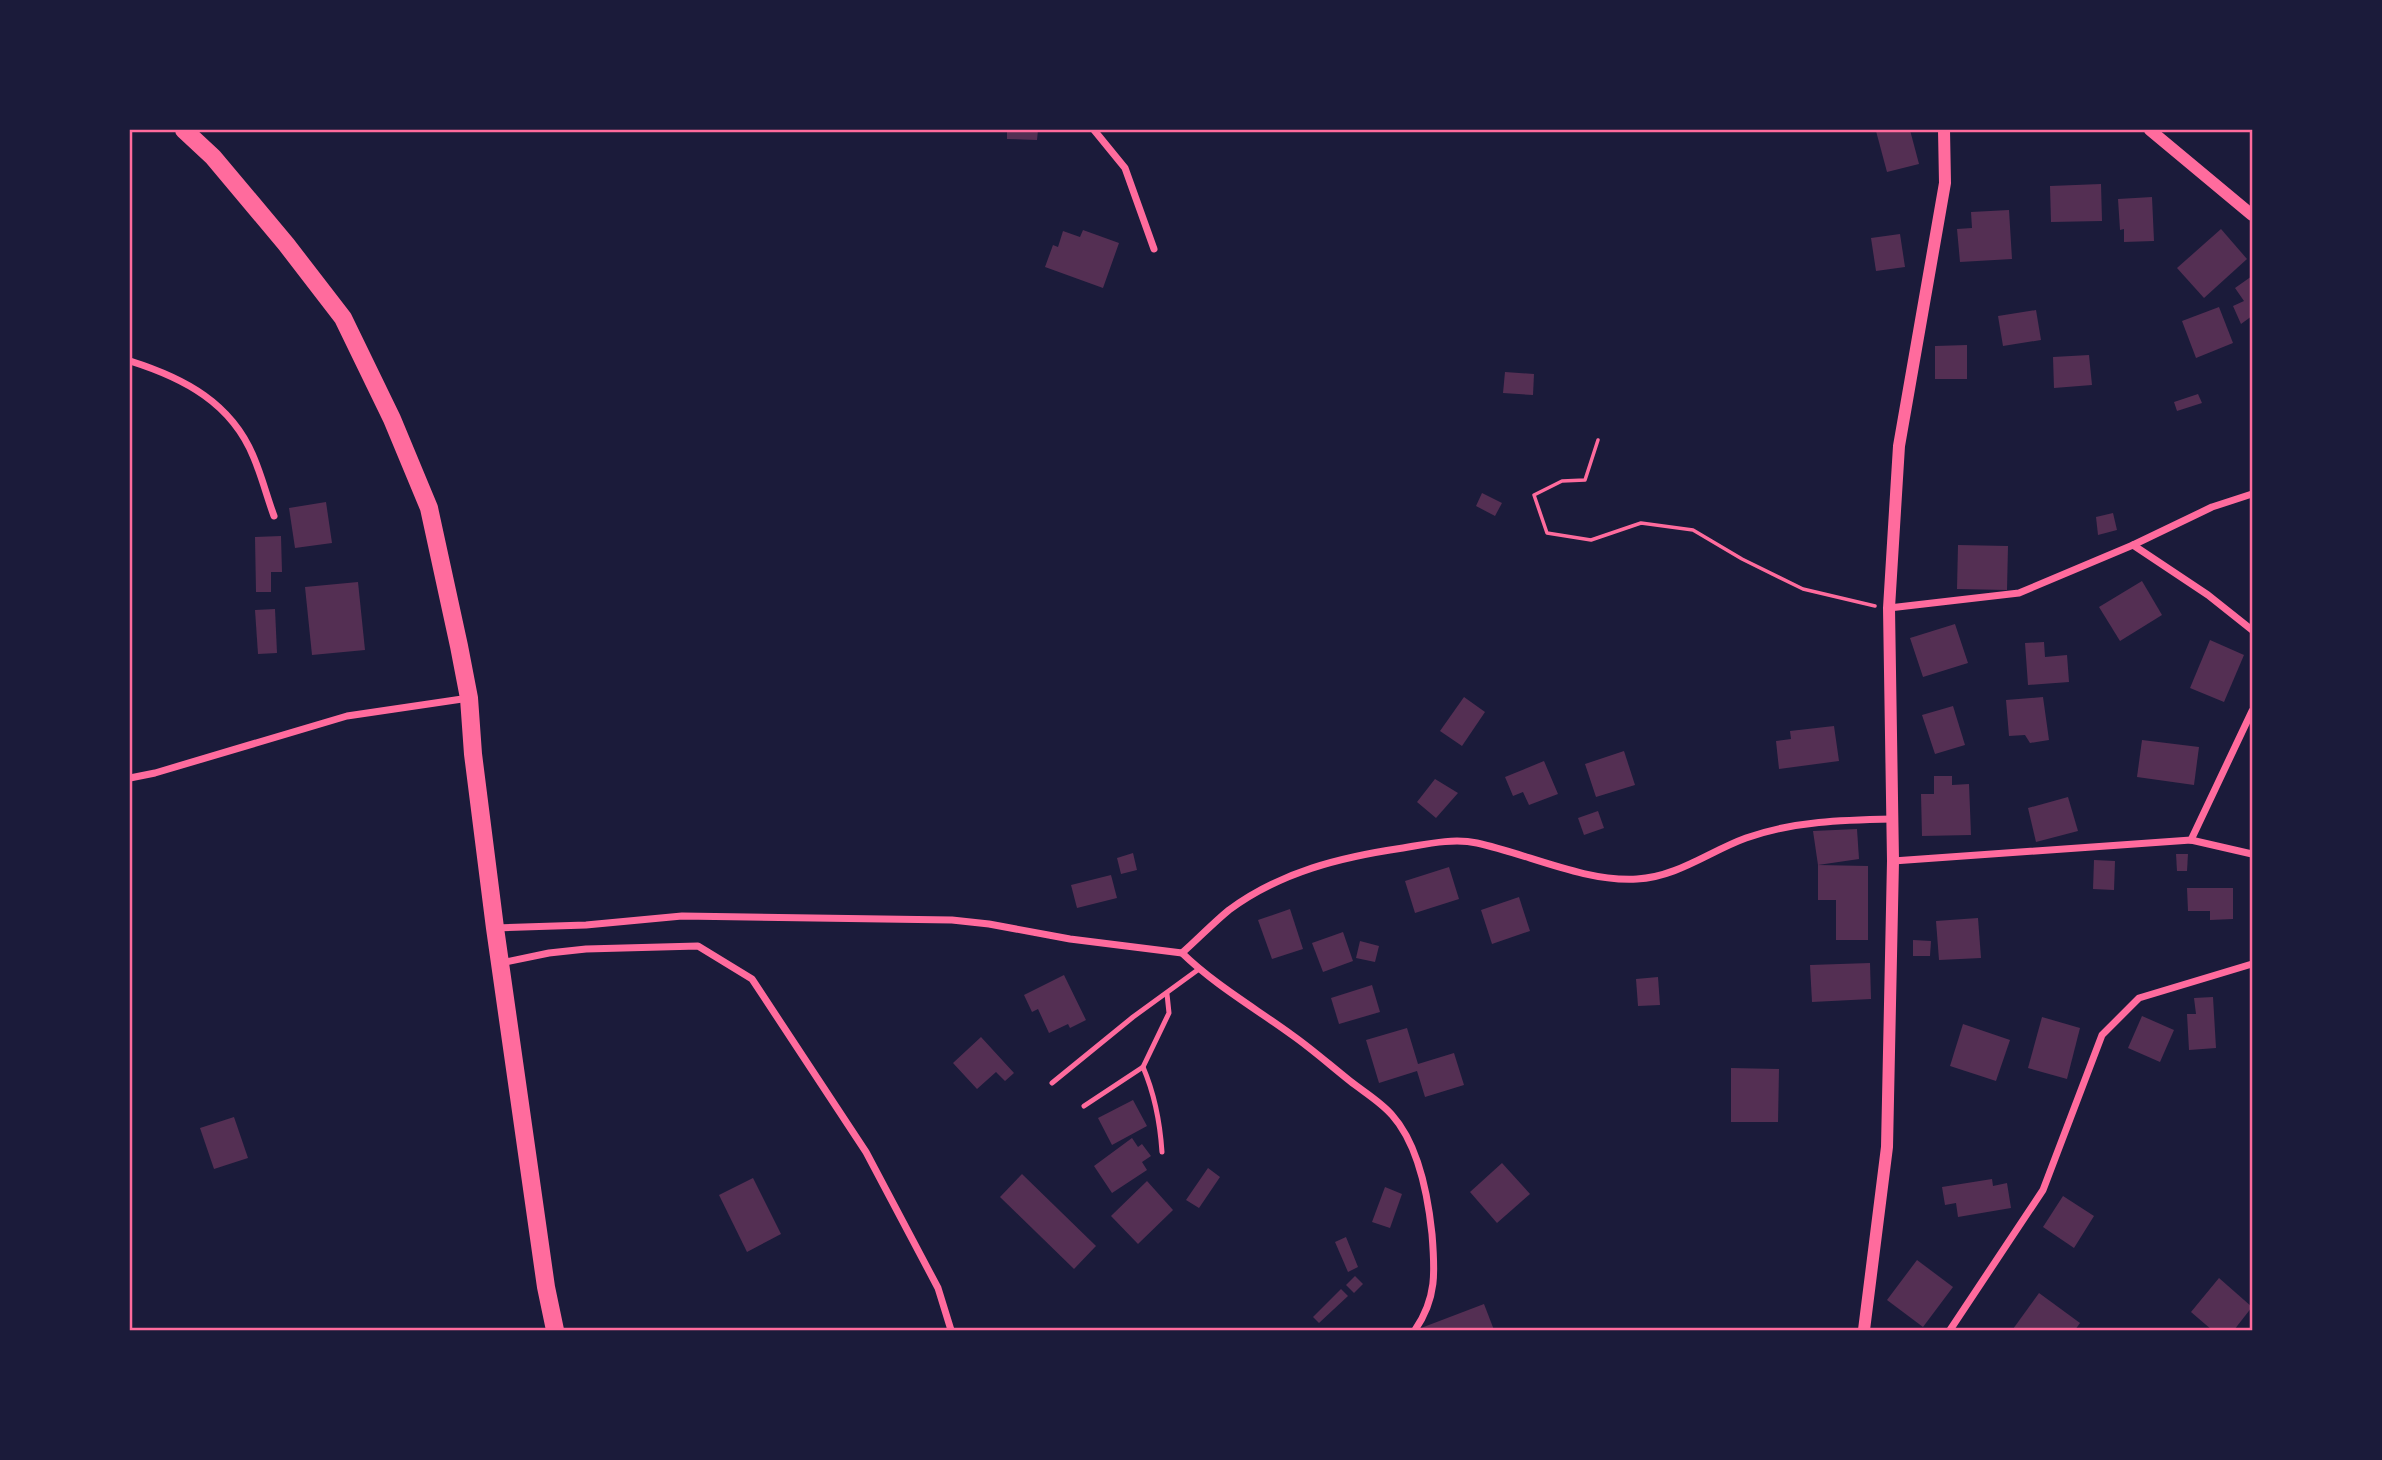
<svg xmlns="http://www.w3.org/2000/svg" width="2382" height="1460" font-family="Literata,serif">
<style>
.building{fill:#542f53}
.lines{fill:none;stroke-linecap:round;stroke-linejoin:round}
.path{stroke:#ff6b9d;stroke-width:3.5}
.service{stroke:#ff6b9d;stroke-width:5}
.minor{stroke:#ff6b9d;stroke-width:7}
.tertiary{stroke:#ff6b9d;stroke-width:12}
.trunk{stroke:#ff6b9d;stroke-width:18}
.neatline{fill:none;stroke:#ff6b9d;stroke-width:2.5}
</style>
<rect width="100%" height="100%" fill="#1b1b3a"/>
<g class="building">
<polygon points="1007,130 1038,130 1037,140 1007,139"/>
<polygon points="1881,130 1910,130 1919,164 1887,172 1876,131"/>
<polygon points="2101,184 2102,221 2051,222 2050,186"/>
<polygon points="2152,197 2154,241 2124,242 2124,229 2120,230 2118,199"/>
<polygon points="2009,210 2012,259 1960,262 1957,229 1972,228 1971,212"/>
<polygon points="2221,229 2247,259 2204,298 2177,268"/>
<polygon points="1083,230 1119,243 1103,288 1045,267 1053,245 1058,247 1063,231 1080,237"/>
<polygon points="1900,234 1905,267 1876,271 1871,238"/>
<polygon points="2252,276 2252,316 2241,324 2233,306 2244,301 2235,288"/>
<polygon points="2219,307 2233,343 2196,358 2182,321"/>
<polygon points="2036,310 2041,340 2003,346 1998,316"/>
<polygon points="1967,345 1967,379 1935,379 1935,346"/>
<polygon points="2089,355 2092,385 2054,388 2053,357"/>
<polygon points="1505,372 1534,374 1533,395 1503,393"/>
<polygon points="2198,394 2202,403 2177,411 2174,402"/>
<polygon points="1482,493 1502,503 1495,516 1476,506"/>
<polygon points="326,502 332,543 295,548 289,508"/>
<polygon points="2113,513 2117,530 2098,535 2096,517"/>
<polygon points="281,536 282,572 271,572 271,592 256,592 255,537"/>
<polygon points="1958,545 2008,546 2007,590 1957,589"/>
<polygon points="2142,581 2162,615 2120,641 2099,607"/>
<polygon points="358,582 365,650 312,655 305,587"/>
<polygon points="275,609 277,653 258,654 255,610"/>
<polygon points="1955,624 1968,663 1923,677 1910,638"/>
<polygon points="2210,640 2244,655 2224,702 2190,688"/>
<polygon points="2044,642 2045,657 2067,655 2069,682 2028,685 2025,643"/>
<polygon points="1464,697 1485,712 1462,746 1440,731"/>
<polygon points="2043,697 2049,740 2030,743 2025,735 2009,736 2006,700"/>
<polygon points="1953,706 1965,745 1935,754 1922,715"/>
<polygon points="1834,726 1839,761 1779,769 1776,741 1791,739 1790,731"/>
<polygon points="2142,740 2199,747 2194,785 2137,777"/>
<polygon points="1624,751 1635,785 1596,797 1585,764"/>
<polygon points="1544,761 1558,794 1529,805 1523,792 1513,796 1505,777"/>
<polygon points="1934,776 1952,776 1952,785 1969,784 1971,835 1922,836 1921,794 1934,794"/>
<polygon points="1435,779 1458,793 1436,818 1417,802"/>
<polygon points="2068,797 2078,831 2036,842 2028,808"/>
<polygon points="1598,811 1604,828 1584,835 1578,818"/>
<polygon points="1857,829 1859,859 1818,865 1813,831"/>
<polygon points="1133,853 1137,870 1121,874 1117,858"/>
<polygon points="2176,854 2188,854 2187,871 2177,871"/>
<polygon points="2094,860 2115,861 2114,890 2093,889"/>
<polygon points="1818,865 1868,866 1868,940 1836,940 1836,900 1818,900"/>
<polygon points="1449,867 1459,899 1415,913 1405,881"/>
<polygon points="1111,875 1117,898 1077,908 1071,885"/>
<polygon points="2187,888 2233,888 2233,919 2210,920 2210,911 2188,911"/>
<polygon points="1519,897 1530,931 1492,944 1481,910"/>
<polygon points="1290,909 1303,949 1272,959 1258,920"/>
<polygon points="1978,918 1981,958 1939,960 1936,921"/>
<polygon points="1343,932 1353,961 1323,972 1312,943"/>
<polygon points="1913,940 1931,941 1930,956 1913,956"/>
<polygon points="1360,941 1379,946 1375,962 1356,958"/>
<polygon points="1870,963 1871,999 1812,1002 1810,965"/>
<polygon points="1064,975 1086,1020 1070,1028 1068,1024 1049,1033 1038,1009 1032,1012 1024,995"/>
<polygon points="1658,977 1660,1005 1638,1006 1636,979"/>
<polygon points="1372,985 1380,1012 1339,1024 1331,998"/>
<polygon points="2213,997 2216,1048 2189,1050 2187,1014 2196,1014 2194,998"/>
<polygon points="2142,1016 2174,1030 2160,1062 2128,1048"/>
<polygon points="2042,1017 2080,1028 2067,1079 2028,1068"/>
<polygon points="1963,1024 2010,1040 1996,1081 1950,1066"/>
<polygon points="1407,1028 1418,1064 1454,1053 1464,1085 1425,1097 1417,1071 1379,1083 1366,1040"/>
<polygon points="981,1037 1014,1073 1005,1081 996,1072 977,1089 953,1063"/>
<polygon points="1731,1068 1779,1069 1778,1122 1731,1122"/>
<polygon points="1133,1100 1147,1126 1112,1145 1098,1118"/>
<polygon points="234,1117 248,1158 214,1169 200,1128"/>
<polygon points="1132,1138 1138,1147 1142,1144 1151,1156 1142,1162 1147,1170 1112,1193 1094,1166"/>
<polygon points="1502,1163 1530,1194 1497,1223 1470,1192"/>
<polygon points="1208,1168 1220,1177 1199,1208 1186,1200"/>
<polygon points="1022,1174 1096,1246 1074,1269 1000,1197"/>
<polygon points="753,1178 781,1234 747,1252 719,1195"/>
<polygon points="1992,1179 1993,1186 2007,1183 2011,1208 1958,1217 1956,1203 1945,1205 1942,1187"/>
<polygon points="1147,1181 1173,1210 1138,1244 1111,1216"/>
<polygon points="1385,1187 1402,1194 1390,1228 1372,1222"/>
<polygon points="2063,1196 2094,1216 2074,1248 2043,1227"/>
<polygon points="1346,1237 1358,1267 1348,1272 1335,1242"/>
<polygon points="1917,1260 1953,1287 1923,1327 1887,1300"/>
<polygon points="1355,1276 1363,1284 1354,1293 1346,1285"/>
<polygon points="2219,1278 2252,1307 2234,1330 2212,1330 2191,1312"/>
<polygon points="1341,1289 1348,1296 1319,1323 1313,1317"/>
<polygon points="2039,1293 2080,1323 2075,1330 2013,1329"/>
<polygon points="1484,1304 1494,1330 1422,1330 1421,1328"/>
</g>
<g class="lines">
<polyline class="path" points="1598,440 1585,480 1562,481 1534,495 1547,533 1591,540 1641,523 1693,530 1742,559 1803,589 1875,606"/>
<g class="service">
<path d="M 1143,1067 C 1155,1095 1160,1122 1162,1152"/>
<polyline points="1052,1083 1133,1017 1199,969"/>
<polyline points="1084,1106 1143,1067 1169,1013 1167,994"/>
</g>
<g class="minor">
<polyline points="1094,130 1125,168 1154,249"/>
<path d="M 130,361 C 184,378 232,403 254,458 C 262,477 267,497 274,516"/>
<polyline points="2133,545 2208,595 2252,630"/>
<polyline points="1889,608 2019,593 2133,545 2212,507 2252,494"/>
<polyline points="130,778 155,773 347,716 469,698"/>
<polyline points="2191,840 2252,711"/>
<polyline points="1893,861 2191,840 2252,854"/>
<path d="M 496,928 L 586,925 L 682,916 L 952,920 L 989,924 L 1070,939 L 1182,953 C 1198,939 1213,923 1229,910 C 1280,872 1341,857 1403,848 C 1427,844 1453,838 1477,843 C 1528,854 1584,882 1637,879 C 1677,877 1710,851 1746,838 C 1794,821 1843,820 1893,819"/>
<path d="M 1182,953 C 1215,985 1255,1008 1292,1035 C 1312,1049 1331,1066 1350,1081 C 1364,1092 1381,1102 1392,1115 C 1418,1144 1428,1196 1432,1234 C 1435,1271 1437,1298 1415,1330"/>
<polyline points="501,963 549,953 586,949 698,946 752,979 866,1152 938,1288 951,1330"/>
<polyline points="1950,1330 2043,1190 2102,1035 2139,998 2252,964"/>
</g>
<g class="tertiary">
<polyline points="2150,130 2252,215"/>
<polyline points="1864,1330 1887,1147 1893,861 1889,608 1899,446 1945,183 1944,130"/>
</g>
<polyline class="trunk" points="184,130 213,157 286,244 343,318 392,419 429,508 459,646 469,698 473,754 495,928 546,1287 555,1330"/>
</g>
<rect width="2382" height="1460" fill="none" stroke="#1b1b3a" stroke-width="262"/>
<rect x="131" y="131" width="2120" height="1198" class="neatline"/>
</svg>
